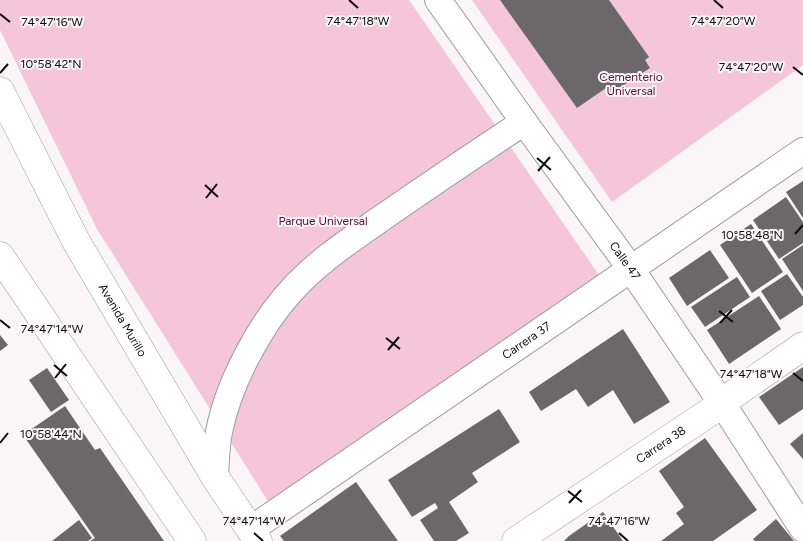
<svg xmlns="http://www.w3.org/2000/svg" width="803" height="541" font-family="Figtree,sans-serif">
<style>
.green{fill:#f4c6d8}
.building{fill:#6c6769}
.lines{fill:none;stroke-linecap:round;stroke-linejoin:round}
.minor-casing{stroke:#a09b9d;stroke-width:28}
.secondary-casing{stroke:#a09b9d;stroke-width:29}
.primary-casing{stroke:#a09b9d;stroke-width:29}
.minor{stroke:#fff;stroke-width:26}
.secondary{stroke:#fff;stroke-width:28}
.primary{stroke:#fff;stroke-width:28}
.ticks{fill:none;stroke:#0e0d0d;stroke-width:2}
.labels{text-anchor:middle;stroke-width:4;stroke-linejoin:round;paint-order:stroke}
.park-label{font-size:12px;fill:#580e36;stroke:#faf5f7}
.street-label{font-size:12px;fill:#0e0d0d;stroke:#faf5f7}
.ticks-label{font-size:12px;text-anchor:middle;fill:#0e0d0d;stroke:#faf5f7;stroke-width:4;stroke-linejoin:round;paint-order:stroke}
</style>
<rect width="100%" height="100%" fill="#faf5f7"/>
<g class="green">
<polygon points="0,0 409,0 601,278 269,503 97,229 0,30"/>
<polygon points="472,0 803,0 803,65 612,202"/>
</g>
<g class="building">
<polygon points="500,0 609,0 649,57 645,60 650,68 610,94 606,88 577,108"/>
<polygon points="803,181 803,218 786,192"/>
<polygon points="786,197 803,222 803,243 779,259 753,220"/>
<polygon points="751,224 783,272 752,293 720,245"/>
<polygon points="803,245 803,291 782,259"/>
<polygon points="710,250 729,278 687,306 669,278"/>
<polygon points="787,274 803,297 803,305 780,320 761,291"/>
<polygon points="737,277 750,297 705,327 691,307"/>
<polygon points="759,296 781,329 729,364 707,330"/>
<polygon points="623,329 670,402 634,424 613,390 588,407 576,389 541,411 529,392"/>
<polygon points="0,335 8,345 0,351"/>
<polygon points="803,367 803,409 779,425 759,397"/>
<polygon points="47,368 69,400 51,412 29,380"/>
<polygon points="65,406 95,450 100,448 164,541 90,541 95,538 23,435"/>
<polygon points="499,409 520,442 472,473 478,482 449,502 469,533 456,541 434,541 420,520 438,508 435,503 412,517 388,480"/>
<polygon points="803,433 803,459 790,444"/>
<polygon points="705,438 757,510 713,541 661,541 684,524 676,513 684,507 659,471"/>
<polygon points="356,482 398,541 284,541 280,536"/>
<polygon points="603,512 623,541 564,541 569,536"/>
<polygon points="776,519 794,541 755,541 753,539"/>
<polygon points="79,520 92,538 88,541 52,541"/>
</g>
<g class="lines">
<defs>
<g id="minor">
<path id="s1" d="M 438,0 L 524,122 L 631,269 L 729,414 L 803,529"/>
<path d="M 215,477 C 216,462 216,447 219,432 C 228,385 259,326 291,291 C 315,264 346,243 376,222 C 425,188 474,155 524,122"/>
<path id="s2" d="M 250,530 L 803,151"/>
</g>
<g id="secondary">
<path id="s3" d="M 516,541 L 722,404 L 731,396 L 803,346"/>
</g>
<g id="primary">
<path id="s4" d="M 0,91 L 77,243 L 215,477 L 258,541"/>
<polyline points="0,256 192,541"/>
</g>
</defs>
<use href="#minor" class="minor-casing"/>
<use href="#secondary" class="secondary-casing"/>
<use href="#primary" class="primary-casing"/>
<use href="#minor" class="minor"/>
<use href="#secondary" class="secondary"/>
<use href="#primary" class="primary"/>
</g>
<path class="ticks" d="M 349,0 L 358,8M 714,0 L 723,8M 0,14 L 10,22M 793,67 L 803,75M 0,73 L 8,64M 537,158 L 551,170M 538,171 L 550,157M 205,185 L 218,197M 206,198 L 217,184M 795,234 L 803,225M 719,311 L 733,322M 0,320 L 10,328M 720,323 L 732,310M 386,338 L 400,349M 388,350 L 399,337M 54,365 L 67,376M 793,373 L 803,381M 55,378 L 66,364M 0,443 L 8,433M 568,491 L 582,502M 569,503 L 581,490M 254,533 L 263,541M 619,533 L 628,541"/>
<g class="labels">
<g class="park-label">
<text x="631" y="81">Cementerio<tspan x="631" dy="14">Universal</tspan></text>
<text x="323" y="225">Parque Universal</text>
</g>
<g class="street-label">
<text dy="4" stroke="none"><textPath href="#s1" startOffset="321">Calle 47</textPath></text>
<text dy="4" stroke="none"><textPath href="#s4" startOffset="260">Avenida Murillo</textPath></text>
<text dy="4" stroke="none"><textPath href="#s2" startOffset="335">Carrera 37</textPath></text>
<text dy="4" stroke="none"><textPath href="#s3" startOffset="174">Carrera 38</textPath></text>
</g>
</g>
<g class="ticks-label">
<text x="358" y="25">74°47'18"W</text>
<text x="723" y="25">74°47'20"W</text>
<text x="52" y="26">74°47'16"W</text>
<text x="51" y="68">10°58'42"N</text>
<text x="751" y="71">74°47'20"W</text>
<text x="752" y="239">10°58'48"N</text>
<text x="52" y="333">74°47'14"W</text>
<text x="751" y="378">74°47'18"W</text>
<text x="51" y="438">10°58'44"N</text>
<text x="254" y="525">74°47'14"W</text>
<text x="619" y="525">74°47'16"W</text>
</g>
</svg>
